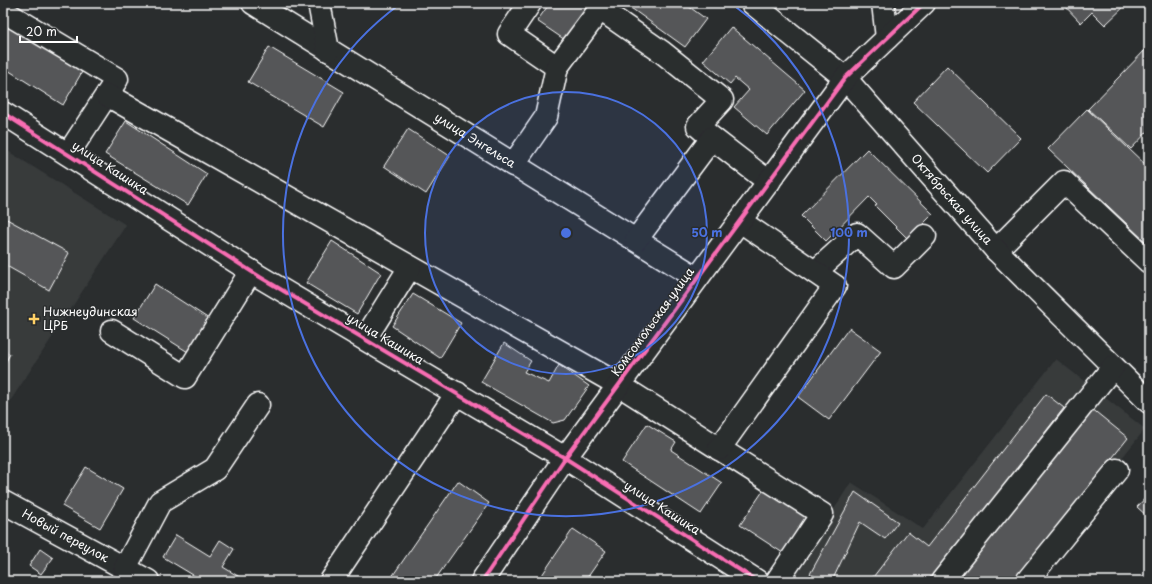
<svg xmlns="http://www.w3.org/2000/svg" width="1152" height="584" font-family="'Playpen Sans',sans-serif">
<style>
.built{fill:#373a3b}
.building{fill:#555758;stroke:#fff}
.lines{fill:none;stroke-linecap:round;stroke-linejoin:round}
.minor-casing{stroke:#fff;stroke-width:25}
.minor{stroke:#2a2d2e;stroke-width:22}
.cycleway-casing{stroke:#2a2d2e;stroke-width:6}
.cycleway{stroke:#f96db3;stroke-width:4}
.ring{fill:none;stroke:#4a71e0;stroke-width:2}
.poi-dot{fill:#ffd166;stroke:#2a2d2e;stroke-width:1.5}
.labels{text-anchor:middle;stroke-width:3;stroke-linejoin:round;paint-order:stroke}
.street-label{font-size:12px;fill:#fff;stroke:#2a2d2e}
.poi-label{font-size:12px;fill:#fff;stroke:#2a2d2e;text-anchor:start}
.centre{fill:#4a71e0;stroke:#2a2d2e;stroke-width:2}
.ring-label{font-size:12px;text-anchor:middle;font-weight:bold;fill:#4a71e0;stroke:#2a2d2e;stroke-width:3;stroke-linejoin:round;paint-order:stroke}
</style>
<rect width="100%" height="100%" fill="#2a2d2e"/>
<filter id="ink" filterUnits="userSpaceOnUse"><feTurbulence type="fractalNoise" baseFrequency=".025" numOctaves="2"/><feDisplacementMap in="SourceGraphic" scale="8" xChannelSelector="R" yChannelSelector="G"/><feConvolveMatrix kernelMatrix="1 2 1 2 8 2 1 2 1" color-interpolation-filters="sRGB"/></filter>
<g filter="url(#ink)">
<g class="built">
<polygon points="3,148 126,225 3,412"/>
<polygon points="1056,359 1145,429 1024,581 797,581 792,577 851,482 923,529"/>
</g>
<g class="building">
<polygon points="550,3 591,3 565,40 537,21"/>
<polygon points="624,3 684,3 706,19 685,47"/>
<polygon points="1062,3 1128,3 1105,25 1092,12 1081,23"/>
<polygon points="3,23 82,72 63,105 3,67"/>
<polygon points="731,27 805,90 767,135 734,107 749,90 735,78 730,84 703,61"/>
<polygon points="1149,46 1149,130 1131,149 1088,109"/>
<polygon points="269,47 344,92 324,127 248,82"/>
<polygon points="947,66 1021,138 987,173 913,102"/>
<polygon points="1087,109 1149,168 1149,245 1048,149"/>
<polygon points="126,121 207,174 188,205 105,154"/>
<polygon points="408,129 450,156 426,194 384,166"/>
<polygon points="867,149 933,214 908,239 875,206 877,205 869,197 826,241 801,216"/>
<polygon points="3,217 69,253 49,290 3,264"/>
<polygon points="332,241 381,273 357,314 306,283"/>
<polygon points="155,284 209,319 188,352 134,318"/>
<polygon points="413,294 461,323 440,358 392,326"/>
<polygon points="849,328 881,351 829,420 798,397"/>
<polygon points="504,343 531,361 524,372 549,383 559,365 589,386 565,420 553,423 481,382"/>
<polygon points="3,350 10,354 3,367"/>
<polygon points="1046,394 1064,408 930,581 870,581 908,532 927,547"/>
<polygon points="1091,408 1128,438 1015,581 954,581"/>
<polygon points="647,424 676,442 671,450 722,483 701,514 622,462"/>
<polygon points="86,467 123,489 100,528 62,506"/>
<polygon points="458,481 489,503 434,581 389,581"/>
<polygon points="767,485 812,516 786,555 740,525"/>
<polygon points="855,492 898,522 885,539 860,522 832,581 824,581 810,574"/>
<polygon points="1149,494 1149,518 1137,507"/>
<polygon points="573,529 606,551 585,581 538,581"/>
<polygon points="176,535 210,556 220,540 234,549 223,567 246,581 203,581 163,557"/>
<polygon points="40,549 53,558 41,574 29,566"/>
</g>
<g class="lines">
<defs>
<g id="minor">
<path id="s1" d="M 253,3 L 697,278"/>
<polyline points="319,3 328,50"/>
<polyline points="530,3 509,34 557,67"/>
<path id="s2" d="M 752,3 L 845,78 L 996,250 L 1064,182 L 1149,262"/>
<polyline points="883,3 887,38"/>
<polyline points="3,11 117,79 68,154"/>
<polyline points="107,95 619,385 822,514 777,581"/>
<polyline points="3,113 260,277 565,458 757,581"/>
<polyline points="513,165 546,117 557,67 600,9 662,52 722,100 698,126 712,138"/>
<polyline points="636,240 712,138 769,182"/>
<polyline points="996,250 1149,402"/>
<polyline points="815,272 857,234 894,267 925,236"/>
<polyline points="112,331 185,377 251,271"/>
<polyline points="365,339 410,267"/>
<polyline points="719,449 835,286 740,221"/>
<path id="s3" d="M 3,502 L 148,581"/>
<polyline points="125,568 160,502 215,469 258,405"/>
<polyline points="331,581 457,393"/>
<polyline points="482,581 565,458 845,78 924,3"/>
<polyline points="942,581 1113,367"/>
<polyline points="1027,581 1117,470"/>
</g>
</defs>
<use href="#minor" class="minor-casing"/>
<use href="#minor" class="minor"/>
<defs>
<g id="cycleway">
<polyline points="3,113 260,277 565,458 757,581"/>
<polyline points="482,581 565,458 845,78 924,3"/>
</g>
</defs>
<use href="#cycleway" class="cycleway-casing"/>
<use href="#cycleway" class="cycleway"/>
</g>
</g>
<circle cx="566" cy="233" r="141" fill="#4a71e0" fill-opacity=".12"/>
<g class="ring">
<circle cx="566" cy="233" r="141"/>
<path d="M732 4A283 283 0 1 1 400 4"/>
</g>
<path class="poi-dot" d="M32 313h4v4h4v4h-4v4h-4v-4h-4v-4h4z"/>
<g class="labels">
<g class="street-label">
<text dy="4" stroke="none"><textPath href="#s1" startOffset="261">улица Энгельса</textPath></text>
<text transform="translate(110 168) rotate(33)" y="4">улица Кашика</text>
<text dy="4" stroke="none"><textPath href="#s2" startOffset="281">Октябрьская улица</textPath></text>
<text transform="translate(653 322) rotate(-54)" y="4">Комсомольская улица</text>
<text transform="translate(385 339) rotate(31)" y="4">улица Кашика</text>
<text transform="translate(662 508) rotate(33)" y="4">улица Кашика</text>
<text dy="4" stroke="none"><textPath href="#s3" startOffset="71">Новый переулок</textPath></text>
</g>
<g class="poi-label">
<text x="43" y="316">Нижнеудинская<tspan x="43" dy="14">ЦРБ</tspan></text>
</g>
</g>
<circle cx="566" cy="233" r="6" class="centre"/>
<g class="ring-label">
<text x="707" y="237">50 m</text>
<text x="849" y="237">100 m</text>
</g>
<rect width="1152" height="584" fill="none" stroke="#2a2d2e" stroke-width="16"/>
<rect x="8" y="8" width="1136" height="568" fill="none" stroke="#fff" stroke-width="1.5" filter="url(#ink)"/>
<path d="M20 36v6h57v-6" fill="none" stroke="#ffffff" stroke-width="2"/>
<text x="26" y="36" font-size="12" fill="#ffffff" stroke="#2a2d2e" stroke-width="3" paint-order="stroke">20 m</text>
</svg>
